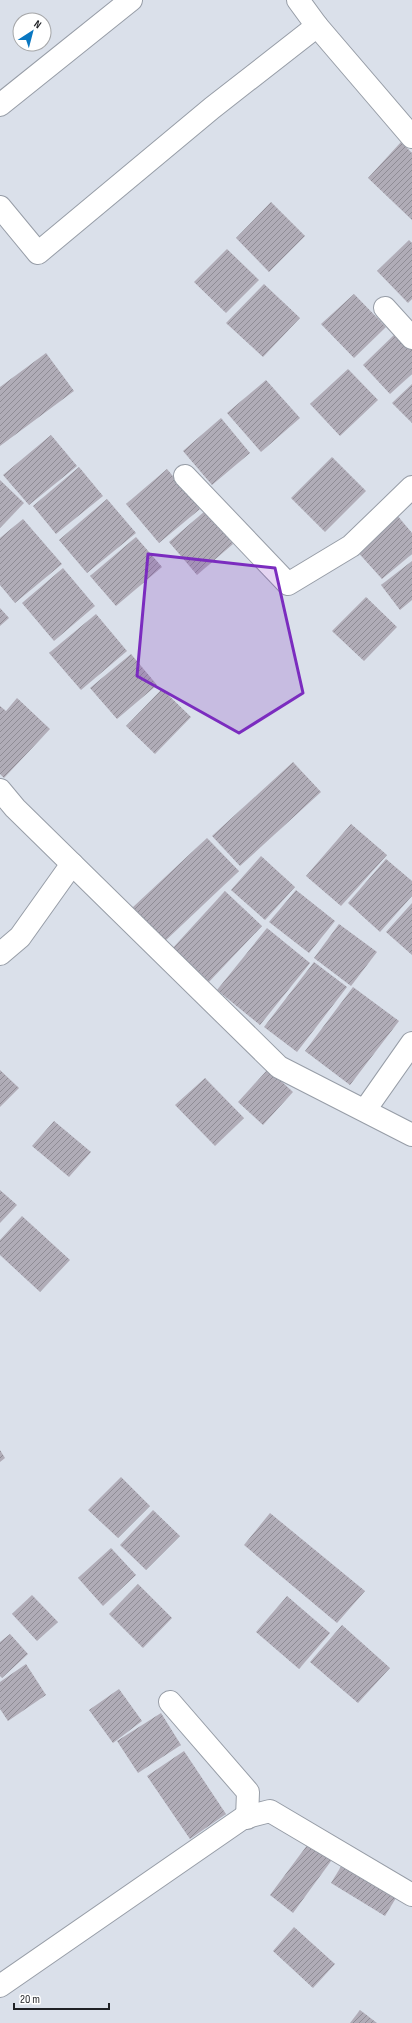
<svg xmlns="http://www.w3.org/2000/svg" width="412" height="2023" font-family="'Sofia Sans Condensed',sans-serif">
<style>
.building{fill:url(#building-hatch)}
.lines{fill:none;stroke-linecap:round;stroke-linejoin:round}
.minor-casing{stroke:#979da7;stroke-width:24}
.minor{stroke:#fff;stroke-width:22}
.marked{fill:#7b2cbf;fill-opacity:0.2;stroke:#7b2cbf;stroke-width:3;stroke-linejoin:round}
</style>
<defs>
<pattern id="building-hatch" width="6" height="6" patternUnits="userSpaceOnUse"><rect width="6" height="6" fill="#b0acb7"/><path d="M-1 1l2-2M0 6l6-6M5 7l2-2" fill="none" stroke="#8f8c95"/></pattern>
</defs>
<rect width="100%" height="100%" fill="#dae0ea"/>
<g class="building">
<polygon points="401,142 412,153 412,220 368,178"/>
<polygon points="271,202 305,236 269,272 236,238"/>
<polygon points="409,240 412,243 412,299 408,303 377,271"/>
<polygon points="227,249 259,280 226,313 194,282"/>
<polygon points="264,284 300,318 263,357 226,323"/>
<polygon points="354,294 386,327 354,358 321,324"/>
<polygon points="397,332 412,348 412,374 390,394 363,365"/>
<polygon points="46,353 74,391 0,446 0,387"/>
<polygon points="348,369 378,400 340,436 310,404"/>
<polygon points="266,380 300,418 261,452 227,413"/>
<polygon points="412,384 412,423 392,403"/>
<polygon points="221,418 250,453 212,485 183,451"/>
<polygon points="51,435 77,466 29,505 3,475"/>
<polygon points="332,457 366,491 325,532 291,498"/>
<polygon points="79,467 103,496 56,534 33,506"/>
<polygon points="167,469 200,509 159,543 126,504"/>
<polygon points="0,480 24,503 0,528"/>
<polygon points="107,499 136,533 87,573 59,540"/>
<polygon points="205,511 233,544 197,575 169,542"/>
<polygon points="396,514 412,533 412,554 382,579 355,549"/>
<polygon points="23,519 62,564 15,603 0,585 0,538"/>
<polygon points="136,537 162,567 116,606 90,576"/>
<polygon points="412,561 412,600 400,610 381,585"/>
<polygon points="63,568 95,606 54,641 22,603"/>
<polygon points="366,597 397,627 364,661 332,631"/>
<polygon points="0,608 9,618 0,626"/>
<polygon points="96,614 127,651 81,690 49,653"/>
<polygon points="131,654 157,685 117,719 90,688"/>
<polygon points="162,689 191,717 155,754 126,726"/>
<polygon points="17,698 50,729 4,778 0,774 0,706 6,711"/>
<polygon points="293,762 321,792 240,866 212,836"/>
<polygon points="351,824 387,855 341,906 306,876"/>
<polygon points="207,838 239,871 164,942 132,908"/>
<polygon points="261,856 295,887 265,920 231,890"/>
<polygon points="386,859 412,881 412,896 380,932 348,903"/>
<polygon points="296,890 335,921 309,953 269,922"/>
<polygon points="225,891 262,926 207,984 171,950"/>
<polygon points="412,903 412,955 386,932"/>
<polygon points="339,924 377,952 351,986 314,958"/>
<polygon points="267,928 310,963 260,1025 217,990"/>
<polygon points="314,962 347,987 297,1052 264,1027"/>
<polygon points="353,987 399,1021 350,1085 305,1051"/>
<polygon points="268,1069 293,1092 263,1125 238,1102"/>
<polygon points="0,1070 19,1088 0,1107"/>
<polygon points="205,1078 244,1118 215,1146 175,1105"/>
<polygon points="54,1121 91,1152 69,1177 32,1146"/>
<polygon points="0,1190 17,1205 0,1223"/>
<polygon points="22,1216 70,1260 40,1292 0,1255 0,1240"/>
<polygon points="0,1450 5,1458 0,1462"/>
<polygon points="121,1477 150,1506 118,1538 88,1510"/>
<polygon points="153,1510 180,1536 146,1570 120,1545"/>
<polygon points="270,1513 365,1591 337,1623 244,1545"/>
<polygon points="111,1548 136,1575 103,1606 78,1578"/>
<polygon points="138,1584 172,1618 143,1648 109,1614"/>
<polygon points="32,1595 58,1622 37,1641 12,1614"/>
<polygon points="287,1596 330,1633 299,1669 256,1632"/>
<polygon points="342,1625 390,1668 358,1703 310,1662"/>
<polygon points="10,1634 28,1654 2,1678 0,1676 0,1642"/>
<polygon points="26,1664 46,1695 8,1721 0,1709 0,1682"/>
<polygon points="119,1689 142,1721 113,1743 89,1710"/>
<polygon points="161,1713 181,1745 138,1773 117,1741"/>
<polygon points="184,1751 226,1814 190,1839 147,1776"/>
<polygon points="311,1840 334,1857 293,1913 270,1895"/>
<polygon points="345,1860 399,1893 385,1916 331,1883"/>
<polygon points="294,1927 335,1964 313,1988 273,1951"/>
<polygon points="360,2010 377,2023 350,2023"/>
</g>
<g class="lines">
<defs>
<g id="minor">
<polyline points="298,0 317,26 412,137"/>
<polyline points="0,105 131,0"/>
<polyline points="0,207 38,253 212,108 317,26"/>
<polyline points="385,308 412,338"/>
<polyline points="185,476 288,584 351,546 412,487"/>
<polyline points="0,790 15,808 279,1067 412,1135"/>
<polyline points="0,954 20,937 72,864"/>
<polyline points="365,1110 412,1043"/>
<polyline points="170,1702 248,1792 247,1818"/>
<polyline points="0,1986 243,1818 270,1811 412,1895"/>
</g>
</defs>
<use href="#minor" class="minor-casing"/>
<use href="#minor" class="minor"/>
</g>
<path class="marked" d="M 148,554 L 275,568 L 303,693 L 239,733 L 137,676 Z"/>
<g transform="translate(32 32) rotate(36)"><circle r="19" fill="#ffffff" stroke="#a5a6a8"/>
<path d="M0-3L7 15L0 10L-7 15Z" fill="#0977c1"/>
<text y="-6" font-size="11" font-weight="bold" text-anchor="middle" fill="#1f2125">N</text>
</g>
<path d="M14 2003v6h95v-6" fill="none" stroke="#1f2125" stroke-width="2"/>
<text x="20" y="2003" font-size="12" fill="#1f2125" stroke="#ffffff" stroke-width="3" paint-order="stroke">20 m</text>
</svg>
